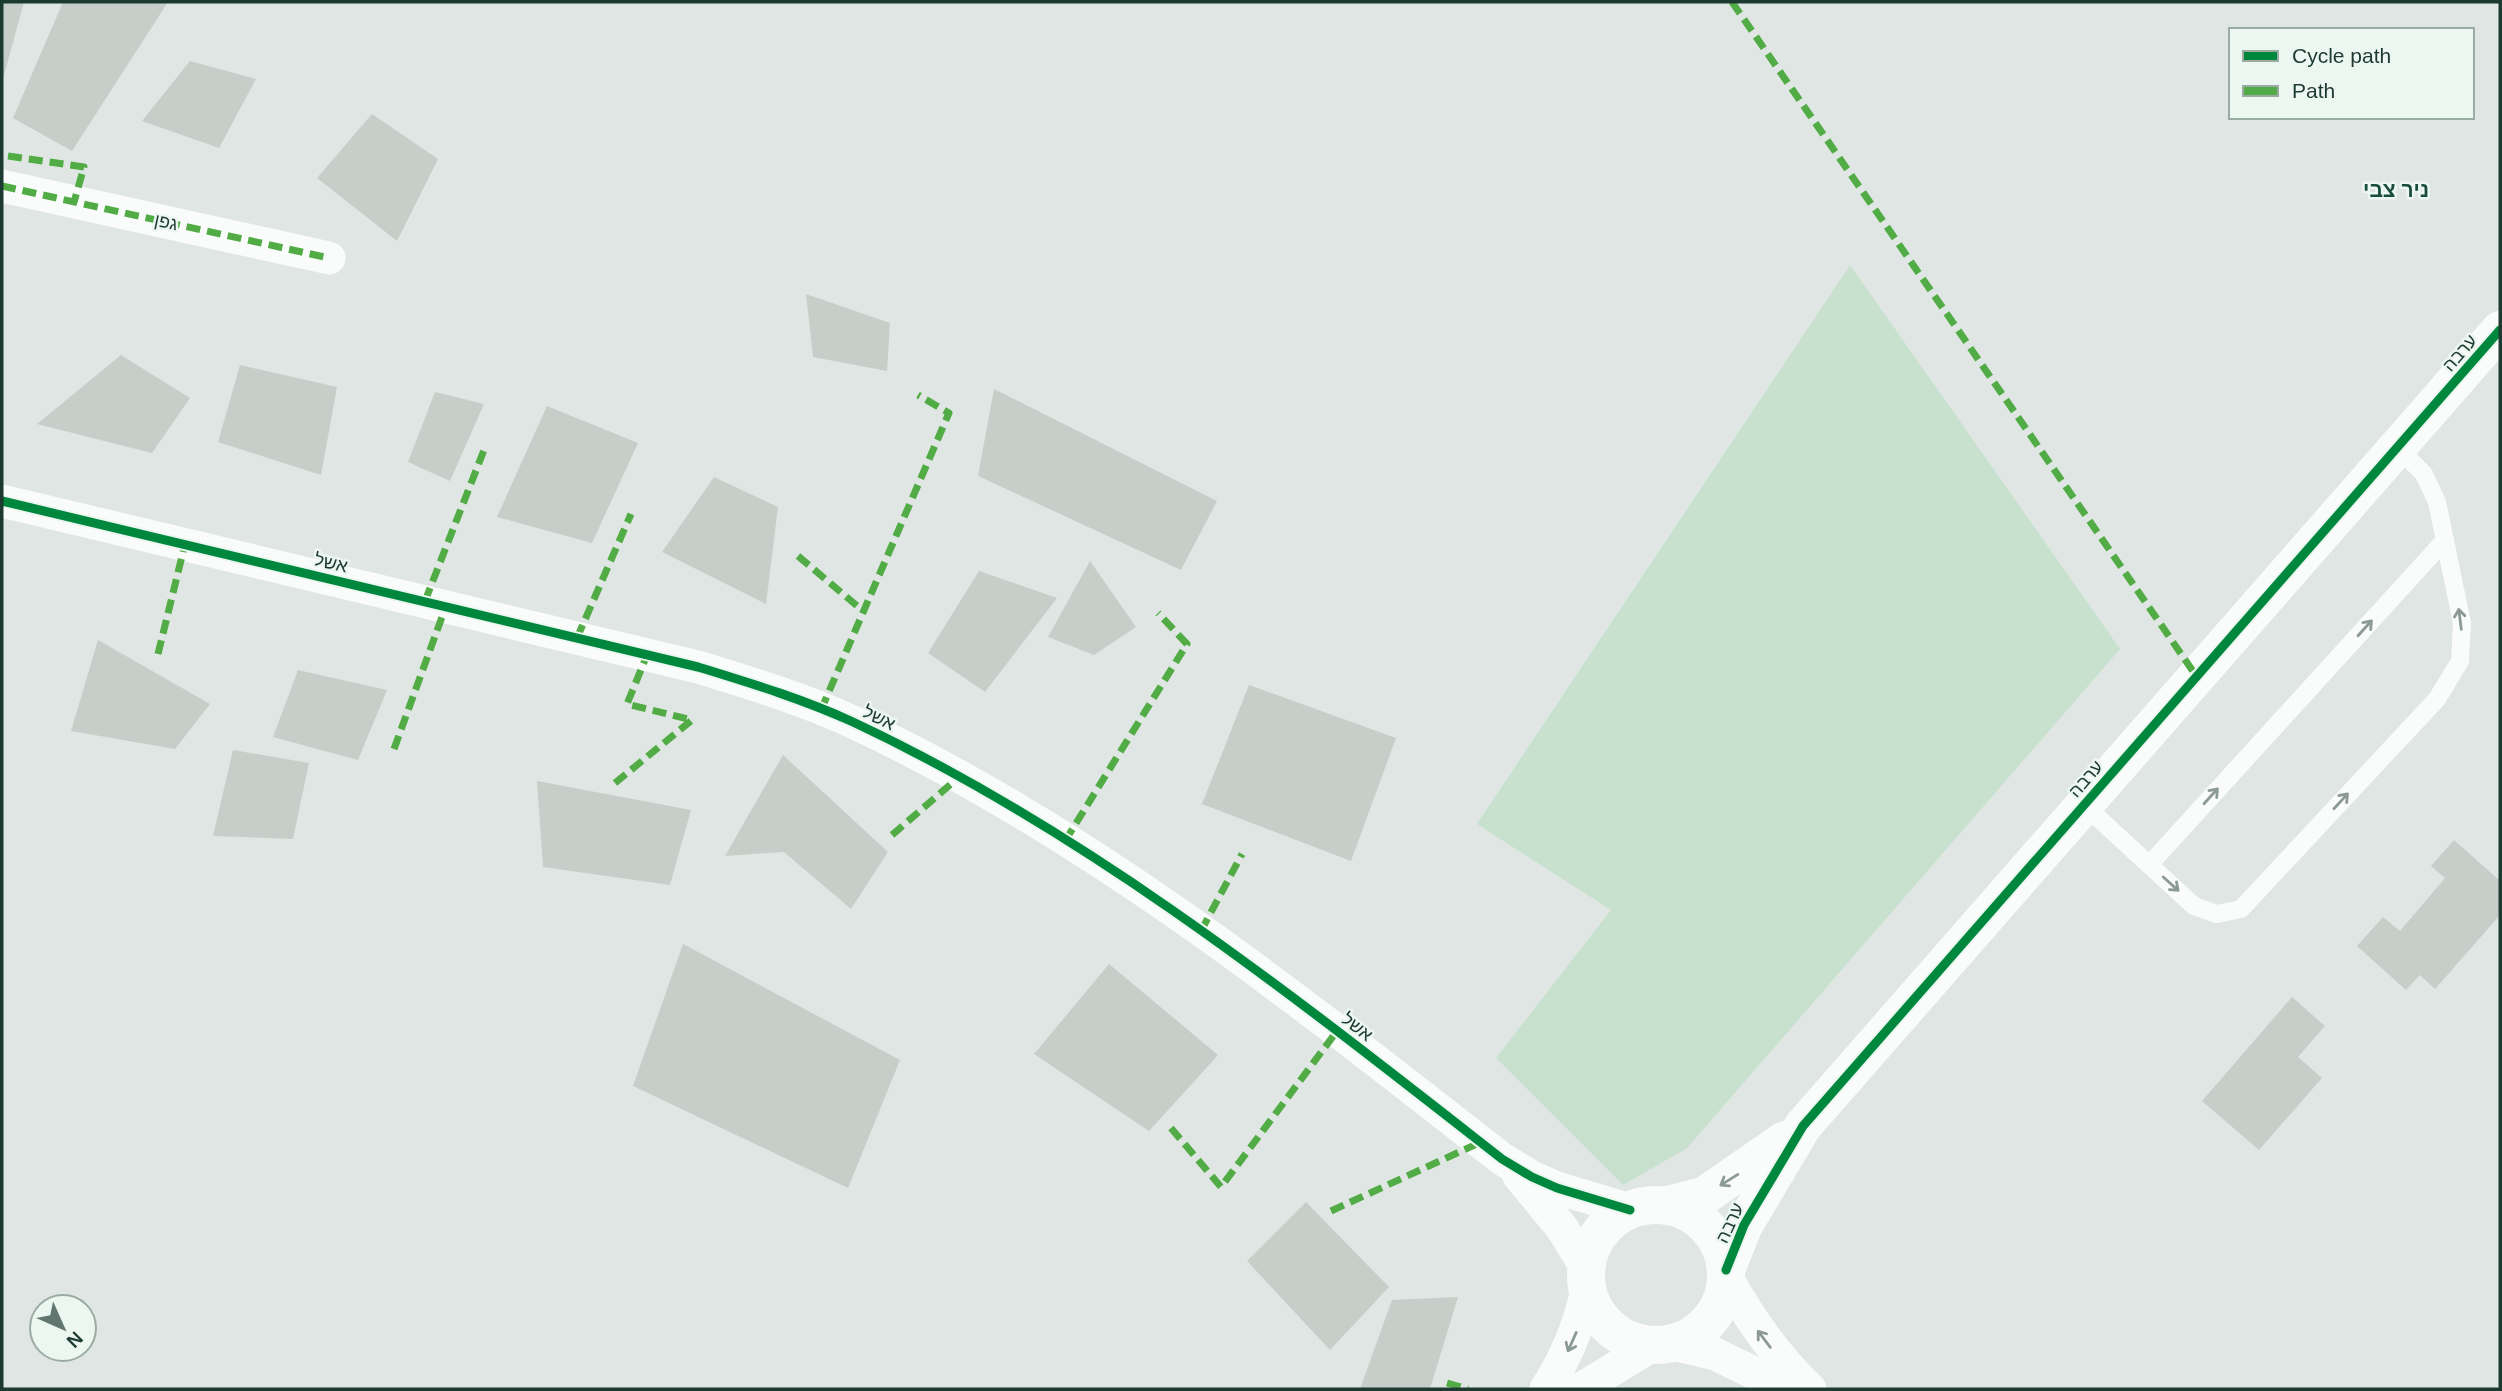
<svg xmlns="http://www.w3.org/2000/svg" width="2502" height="1391" font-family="Arial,'Noto Sans Hebrew',sans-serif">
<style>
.green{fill:#c7e1ce}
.building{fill:#c7ceca}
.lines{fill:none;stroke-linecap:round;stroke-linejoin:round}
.service{stroke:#fafbfb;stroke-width:18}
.minor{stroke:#fafbfb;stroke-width:33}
.tertiary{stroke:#fafbfb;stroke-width:38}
.quiet{stroke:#52ac45;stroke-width:7;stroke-dasharray:14 7;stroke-linecap:butt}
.cycleway-casing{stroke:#edf7f1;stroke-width:13}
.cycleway{stroke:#00873e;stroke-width:9}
.oneway{stroke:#8c9a96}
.labels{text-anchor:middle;stroke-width:5;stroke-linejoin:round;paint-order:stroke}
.street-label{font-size:18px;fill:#1d3a31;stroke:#edf7f1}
.quarter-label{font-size:21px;font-weight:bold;fill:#184d3d;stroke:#edf7f1}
</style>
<rect width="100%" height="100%" fill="#e0e6e3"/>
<polygon class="green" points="1850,265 2120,649 1687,1148 1623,1185 1496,1058 1611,910 1477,824"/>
<g class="building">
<polygon points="2,2 24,2 3,79 2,79"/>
<polygon points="63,2 168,2 72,151 13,118"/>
<polygon points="190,61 256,79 219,148 142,121"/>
<polygon points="372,114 438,159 397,241 317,178"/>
<polygon points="806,294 890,323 887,371 813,357"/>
<polygon points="121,355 190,398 152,453 37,424"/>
<polygon points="240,365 337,387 321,475 218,442"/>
<polygon points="994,389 1217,501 1181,570 978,476"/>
<polygon points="435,392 484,404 450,481 408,462"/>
<polygon points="547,406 638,443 592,543 497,517"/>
<polygon points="714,477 778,507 766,604 662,552"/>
<polygon points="1090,561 1136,627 1094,655 1048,637"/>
<polygon points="979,571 1057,598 985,692 928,653"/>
<polygon points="98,640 210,704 175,749 71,731"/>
<polygon points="298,670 387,690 358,760 273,737"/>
<polygon points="1249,685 1396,738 1351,861 1202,804"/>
<polygon points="233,750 309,763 293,839 213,836"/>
<polygon points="783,755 888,852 851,909 784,852 725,856"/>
<polygon points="537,781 691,810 670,885 543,867"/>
<polygon points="2454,840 2500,881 2500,915 2435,989 2420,975 2406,990 2357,946 2383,917 2400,931 2445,878 2431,866"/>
<polygon points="683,944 900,1060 848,1188 633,1086"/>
<polygon points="1109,964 1218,1055 1149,1131 1034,1054"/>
<polygon points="2292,997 2325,1026 2298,1057 2322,1078 2259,1150 2202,1101"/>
<polygon points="1306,1202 1389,1287 1330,1350 1247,1261"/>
<polygon points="1458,1297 1430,1389 1360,1389 1392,1300"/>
</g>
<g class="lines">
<g class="service">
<polyline points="2084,805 2194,906 2217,914 2241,909 2437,699 2460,661 2462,623 2437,502 2424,474 2398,448"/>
<polyline points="2149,865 2445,540"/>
</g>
<g class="minor">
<polyline points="2,186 329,258"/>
<path d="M 2,501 L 698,667 C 750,683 803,699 853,722 C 1090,833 1297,999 1502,1159 L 1532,1177 L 1557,1188 L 1630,1210"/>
<polyline points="1519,1176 1562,1228 1586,1267"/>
<path d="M 1727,1278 C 1750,1320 1775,1356 1810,1389"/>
<polyline points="1673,1344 1715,1354 1787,1389"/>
<path d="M 1546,1389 C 1566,1358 1579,1327 1587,1290"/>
<polyline points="1581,1389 1651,1346"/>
</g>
<g class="tertiary">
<circle cx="1656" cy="1275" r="70"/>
<polyline points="1668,1205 1704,1196 1785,1140"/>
<polyline points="1726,1270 1744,1225 1803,1126 2500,330"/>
</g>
<g class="quiet">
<polyline points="1732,2 2197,677"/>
<polyline points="8,156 84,167 74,202"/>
<polyline points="2,186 329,258"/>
<polyline points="798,556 862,610"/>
<polyline points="425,601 486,445"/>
<polyline points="577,638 631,514"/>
<polyline points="158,654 185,544"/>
<polyline points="821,710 949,413 918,395"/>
<polyline points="394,749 446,606"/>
<polyline points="615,783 692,720 627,704 647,655"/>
<polyline points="892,835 959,777"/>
<polyline points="1065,841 1187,644 1158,613"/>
<polyline points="1201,931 1242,854"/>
<polyline points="1171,1128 1221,1187 1337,1031"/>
<polyline points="1331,1211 1481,1142"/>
<polyline points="1447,1383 1468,1389"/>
</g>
<defs>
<g id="cycleway">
<path d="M 2,501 L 698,667 C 750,683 803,699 853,722 C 1090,833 1297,999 1502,1159 L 1532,1177 L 1557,1188 L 1630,1210"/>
<polyline points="1726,1270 1744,1225 1803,1126 2500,330"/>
</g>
</defs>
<use href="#cycleway" class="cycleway-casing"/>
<use href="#cycleway" class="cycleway"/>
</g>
<defs><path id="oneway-shaft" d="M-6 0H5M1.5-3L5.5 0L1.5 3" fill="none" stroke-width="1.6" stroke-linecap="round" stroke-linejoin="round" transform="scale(1.75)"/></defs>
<g class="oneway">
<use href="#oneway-shaft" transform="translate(2460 619) rotate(-97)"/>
<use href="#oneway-shaft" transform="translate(2365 628) rotate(-48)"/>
<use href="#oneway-shaft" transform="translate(2211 796) rotate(-48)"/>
<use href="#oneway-shaft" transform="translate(2341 801) rotate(-47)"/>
<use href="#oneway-shaft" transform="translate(2171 884) rotate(42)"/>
<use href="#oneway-shaft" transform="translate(1729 1180) rotate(148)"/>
<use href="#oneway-shaft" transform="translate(1764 1339) rotate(-127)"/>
<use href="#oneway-shaft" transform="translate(1572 1342) rotate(114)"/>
</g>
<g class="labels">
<g class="street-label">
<text transform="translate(166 222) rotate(12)" y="6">גפן</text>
<text transform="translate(2460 353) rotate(-49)" y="6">ערבה</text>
<text transform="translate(331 563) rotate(13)" y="6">אשל</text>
<text transform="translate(879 718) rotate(26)" y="6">אשל</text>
<text transform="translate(2086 779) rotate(-49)" y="6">ערבה</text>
<text transform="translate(1357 1027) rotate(38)" y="6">אשל</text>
<text transform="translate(1730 1223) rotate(-65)" y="6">ערבה</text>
</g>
<g class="quarter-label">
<text x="2396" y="197">ניר צבי</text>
</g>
</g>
<rect width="2502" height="1391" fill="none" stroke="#1d3a31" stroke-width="7"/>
<rect x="2229" y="28" width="245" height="91" fill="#edf7f1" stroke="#9aaba4" stroke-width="2"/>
<rect x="2243" y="51" width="35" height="10" fill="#00873e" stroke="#9aaba4" stroke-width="2"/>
<text x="2292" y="63" font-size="21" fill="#1d3a31">Cycle path</text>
<rect x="2243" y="86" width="35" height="10" fill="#52ac45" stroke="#9aaba4" stroke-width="2"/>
<text x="2292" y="98" font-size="21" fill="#1d3a31">Path</text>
<g transform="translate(63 1328) rotate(135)"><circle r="33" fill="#edf7f1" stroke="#9aaba4" stroke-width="2"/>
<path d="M0-5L12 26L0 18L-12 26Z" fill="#61766f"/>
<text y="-10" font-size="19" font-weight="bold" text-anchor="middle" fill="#1d3a31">N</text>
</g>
</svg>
